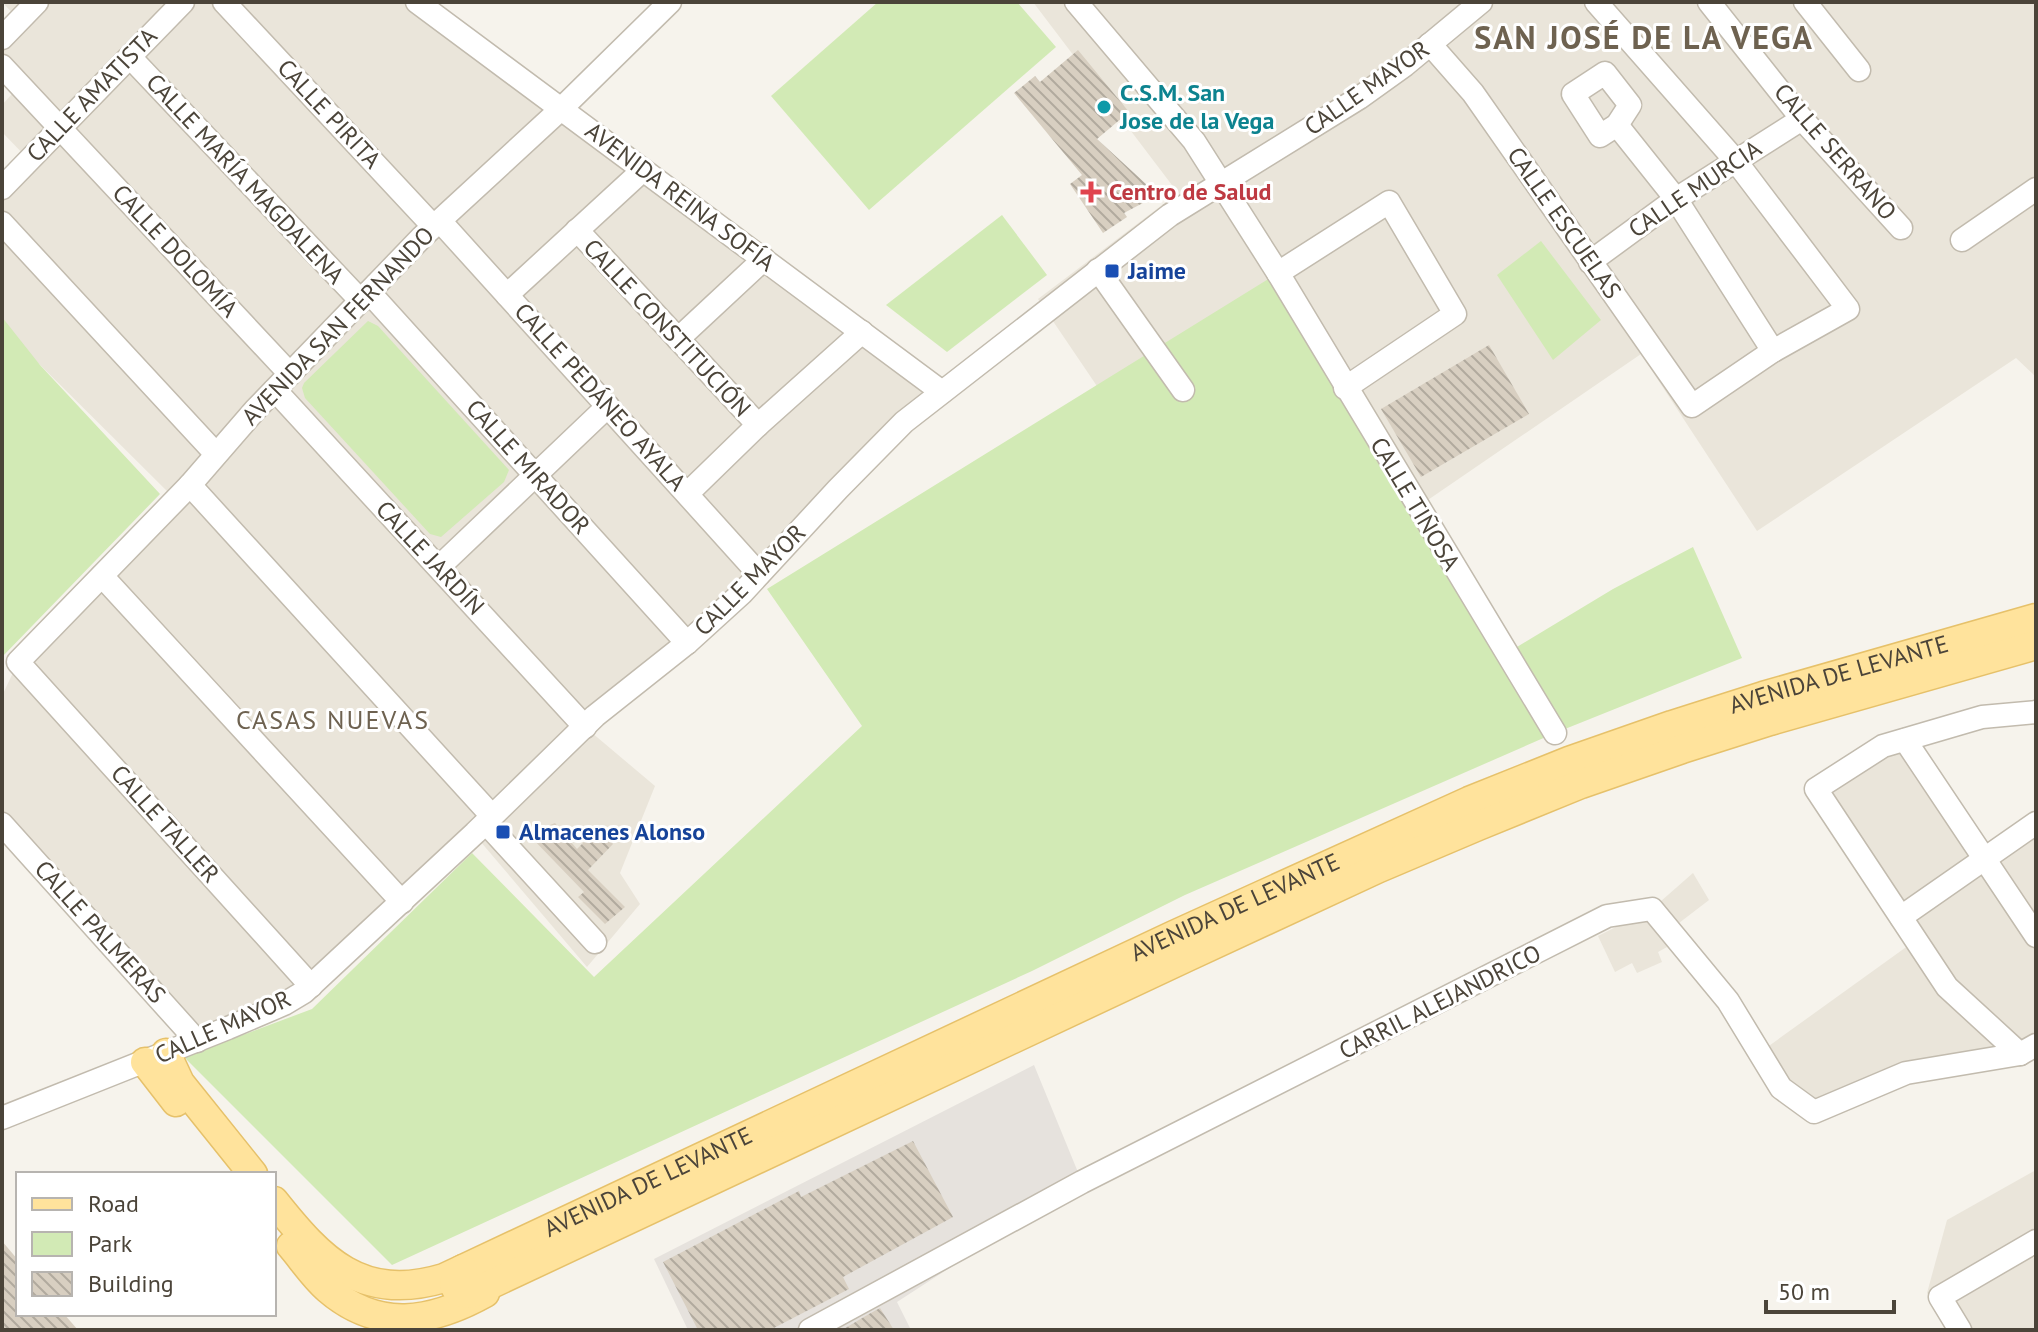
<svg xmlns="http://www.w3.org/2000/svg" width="2038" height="1332" font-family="'PT Sans',sans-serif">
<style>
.residential{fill:#eae5da}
.industrial{fill:#e6e2dd}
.green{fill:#d2eab5}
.building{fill:url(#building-back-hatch)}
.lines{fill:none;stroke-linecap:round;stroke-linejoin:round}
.minor-casing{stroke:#c2bbae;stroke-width:25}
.major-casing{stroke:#e6c16a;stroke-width:31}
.minor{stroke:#fff;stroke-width:22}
.major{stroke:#ffe39c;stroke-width:28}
.culture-dot{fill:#0f9aa8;stroke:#fff;stroke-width:3}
.health-dot{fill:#e0444e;stroke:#fff;stroke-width:3}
.transit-dot{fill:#1a4fb4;stroke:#fff;stroke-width:3}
.labels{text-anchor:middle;stroke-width:6;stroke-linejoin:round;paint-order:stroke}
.street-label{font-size:24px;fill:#4b4439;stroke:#fff}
.culture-label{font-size:24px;font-weight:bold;fill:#0d838f;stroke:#fff;text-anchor:start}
.health-label{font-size:24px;font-weight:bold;fill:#be3a42;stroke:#fff;text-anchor:start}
.transit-label{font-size:24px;font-weight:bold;fill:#164399;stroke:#fff;text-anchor:start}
.neighbourhood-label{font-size:26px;letter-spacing:2px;fill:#6e6250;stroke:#fff}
.district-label{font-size:32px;font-weight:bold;letter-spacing:2px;fill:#6e6250;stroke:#fff}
</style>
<defs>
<pattern id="building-back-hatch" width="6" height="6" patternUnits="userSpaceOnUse" patternTransform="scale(2)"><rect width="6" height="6" fill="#d8cfc1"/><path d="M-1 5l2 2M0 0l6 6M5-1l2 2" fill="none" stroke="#b1aa9e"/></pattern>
</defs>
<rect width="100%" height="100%" fill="#f6f3ec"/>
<g class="residential">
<polygon points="2,2 417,2 942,392 585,727 655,786 620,873 640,904 587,967 474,834 325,973 197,1041 2,824 2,696 18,662 176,500 2,327 2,187 29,160 2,132 2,105 20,85 2,66 2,38 19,20"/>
<polygon points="1033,2 2036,2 2036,377 2016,358 1757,531 1641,354 1403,517 1124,426 1038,299 1178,193"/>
<polygon points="1905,740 1983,858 2036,823 2036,1045 1906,1073 1814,1112 1759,1053 1916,940 1816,789"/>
<polygon points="1693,873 1709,900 1679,923 1667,947 1658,952 1662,962 1637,973 1632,963 1615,972 1598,936 1652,909"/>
<polygon points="2036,1170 2036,1330 1951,1330 1927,1293 1947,1220"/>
</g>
<polygon class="industrial" points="1034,1065 1082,1182 897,1302 911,1330 688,1330 654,1259"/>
<g class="green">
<polygon points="878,2 1017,2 1056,47 869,210 771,96"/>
<polygon points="1002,215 1047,275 947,352 886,305"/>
<polygon points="1541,241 1601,320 1553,360 1497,275"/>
<polygon points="1278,273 1507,653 1613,589 1693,547 1742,658 1555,733 1185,895 1032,971 392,1265 184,1057 312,1009 472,853 594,977 862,726 767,589"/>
<polygon points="2,317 40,365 160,494 2,657"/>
<polygon points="368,321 378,326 509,470 504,482 441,537 430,534 305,398 302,388 304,383"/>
</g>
<g class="building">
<polygon points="1078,50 1129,112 1097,139 1158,195 1124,213 1127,217 1103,233 1070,184 1082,175 1014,93 1035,76 1040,82"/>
<polygon points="1489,345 1529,414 1421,477 1381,409"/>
<polygon points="555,823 577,849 599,827 613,844 588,870 625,907 605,924 578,897 584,892 528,834"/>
<polygon points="913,1141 953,1217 843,1277 849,1289 770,1330 698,1330 663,1262 799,1191 801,1197"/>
<polygon points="2,1241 18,1260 18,1314 64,1314 78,1330 2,1330"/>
<polygon points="880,1308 894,1330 842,1330 869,1314"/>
</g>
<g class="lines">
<defs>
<g id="minor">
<polyline points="224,2 433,226"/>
<polyline points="417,2 942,392"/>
<polyline points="1076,2 1194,141 1278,273 1555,733"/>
<polyline points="1709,2 1802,119 1901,228"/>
<polyline points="1805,2 1859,70"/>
<polyline points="2,38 37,2"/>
<polyline points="1430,44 1473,93 1692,406 1773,351 1848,309 1735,160 1596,2"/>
<polyline points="130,57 361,301"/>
<polyline points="2,66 290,374"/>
<polygon points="1605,73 1630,105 1617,125 1600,136 1573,94"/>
<polyline points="1617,125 1676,199 1773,351"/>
<polyline points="2,188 183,2"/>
<polyline points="440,221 759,574"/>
<polyline points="2,223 216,454"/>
<polyline points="577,230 758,425"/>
<polyline points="1962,240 2036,189"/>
<polyline points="1590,262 1676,199 1802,119"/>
<polyline points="1098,270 1183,390"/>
<polyline points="1278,273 1389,202 1455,314 1345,388"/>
<polyline points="369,292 687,643"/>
<polyline points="507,295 643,170"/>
<polyline points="678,339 764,259"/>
<polyline points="275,390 585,727"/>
<polyline points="190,485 492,816"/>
<polyline points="688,493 758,425 862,332"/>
<polyline points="439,567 608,406"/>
<polyline points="102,576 402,902"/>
<polyline points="1905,740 2036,936"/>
<polyline points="486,823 595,942"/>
<polyline points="2,824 197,1041"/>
<polyline points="1901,917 2036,823"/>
<polyline points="311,986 18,662 190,485 255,410 422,237 561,109 670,2"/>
<polyline points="2020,1054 1947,987 1816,789 1883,746 1982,717 2036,712"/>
<polyline points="2,1118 228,1028 284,1004 304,992 475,833 595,716 687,643 742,593 838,489 904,422 1170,215 1359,98 1405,65 1481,2"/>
<polyline points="810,1330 1082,1182 1607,916 1652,909 1728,1001 1781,1088 1814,1112 1906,1073 2020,1054 2036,1045"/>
<polyline points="1960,1330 1940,1297 2036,1241"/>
</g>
<g id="major">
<polyline points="166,1053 180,1083 253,1174"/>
<polyline points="145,1062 176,1102"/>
<path id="s1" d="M 274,1201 C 321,1260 361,1303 444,1278 L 1174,935 L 1469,801 L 1569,761 L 1672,725 L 1763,696 L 2036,618"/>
<path d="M 291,1246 C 303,1260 314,1277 328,1289 C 378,1332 431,1323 485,1293"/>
<polyline points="463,1269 456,1274 454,1285 458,1292 470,1294 1185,958 1379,868 1478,826 1581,784 1682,749 1770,721 2036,645"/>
</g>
</defs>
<use href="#minor" class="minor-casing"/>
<use href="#major" class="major-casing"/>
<use href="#minor" class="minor"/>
<use href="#major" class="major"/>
</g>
<circle class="culture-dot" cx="1104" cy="107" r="8"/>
<path class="health-dot" d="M1087 180h8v8h8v8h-8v8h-8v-8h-8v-8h8z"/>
<g class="transit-dot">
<rect x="1104" y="263" width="16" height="16" rx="4"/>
<rect x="495" y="824" width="16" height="16" rx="4"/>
</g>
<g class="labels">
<g class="street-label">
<text transform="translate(1367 88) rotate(-35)" y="8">CALLE MAYOR</text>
<text transform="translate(92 95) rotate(-46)" y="8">CALLE AMATISTA</text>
<text transform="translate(329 114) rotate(47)" y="8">CALLE PIRITA</text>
<text transform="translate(1835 152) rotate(49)" y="8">CALLE SERRANO</text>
<text transform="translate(245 179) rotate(47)" y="8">CALLE MARÍA MAGDALENA</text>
<text transform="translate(1695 189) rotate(-34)" y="8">CALLE MURCIA</text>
<text transform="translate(680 197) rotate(37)" y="8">AVENIDA REINA SOFÍA</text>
<text transform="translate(1564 223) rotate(55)" y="8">CALLE ESCUELAS</text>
<text transform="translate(175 251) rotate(47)" y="8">CALLE DOLOMÍA</text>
<text transform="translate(338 326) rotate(-46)" y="8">AVENIDA SAN FERNANDO</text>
<text transform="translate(667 328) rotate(47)" y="8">CALLE CONSTITUCIÓN</text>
<text transform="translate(600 397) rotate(48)" y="8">CALLE PEDÁNEO AYALA</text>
<text transform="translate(528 467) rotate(48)" y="8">CALLE MIRADOR</text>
<text transform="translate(1415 504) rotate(59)" y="8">CALLE TIÑOSA</text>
<text transform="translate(430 558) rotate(47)" y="8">CALLE JARDÍN</text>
<text transform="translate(750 580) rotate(-45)" y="8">CALLE MAYOR</text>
<text dy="8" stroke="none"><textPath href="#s1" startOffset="1724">AVENIDA DE LEVANTE</textPath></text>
<text transform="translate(165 824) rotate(48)" y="8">CALLE TALLER</text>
<text dy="8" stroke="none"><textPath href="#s1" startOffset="1076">AVENIDA DE LEVANTE</textPath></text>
<text transform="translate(100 932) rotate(48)" y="8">CALLE PALMERAS</text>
<text transform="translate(1440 1002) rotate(-27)" y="8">CARRIL ALEJANDRICO</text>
<text transform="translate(223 1027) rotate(-24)" y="8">CALLE MAYOR</text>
<text dy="8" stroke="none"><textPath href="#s1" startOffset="428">AVENIDA DE LEVANTE</textPath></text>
</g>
<g class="culture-label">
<text x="1120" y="101">C.S.M. San<tspan x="1120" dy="28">Jose de la Vega</tspan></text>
</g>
<g class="health-label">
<text x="1109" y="200">Centro de Salud</text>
</g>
<g class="transit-label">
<text x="1128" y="279">Jaime</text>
<text x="519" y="840">Almacenes Alonso</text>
</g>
<g class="neighbourhood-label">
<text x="333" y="729">CASAS NUEVAS</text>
</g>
<g class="district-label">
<text x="1644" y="49">SAN JOSÉ DE LA VEGA</text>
</g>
</g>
<rect width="2038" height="1332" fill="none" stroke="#4b4439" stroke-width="8"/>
<rect x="16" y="1172" width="260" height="144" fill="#ffffff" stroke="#b7b4b0" stroke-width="2"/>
<rect x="32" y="1198" width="40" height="12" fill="#ffe39c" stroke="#b7b4b0" stroke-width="2"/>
<text x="88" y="1212" font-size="24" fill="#4b4439">Road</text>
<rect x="32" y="1232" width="40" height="24" fill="#d2eab5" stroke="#b7b4b0" stroke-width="2"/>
<text x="88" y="1252" font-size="24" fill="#4b4439">Park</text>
<rect x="32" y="1272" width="40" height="24" fill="url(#building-back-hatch)" stroke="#b7b4b0" stroke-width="2"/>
<text x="88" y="1292" font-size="24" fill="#4b4439">Building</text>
<path d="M1766 1300v12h128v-12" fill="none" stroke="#4b4439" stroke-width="4"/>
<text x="1778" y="1300" font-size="24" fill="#4b4439" stroke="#ffffff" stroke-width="6" paint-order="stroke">50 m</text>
</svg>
